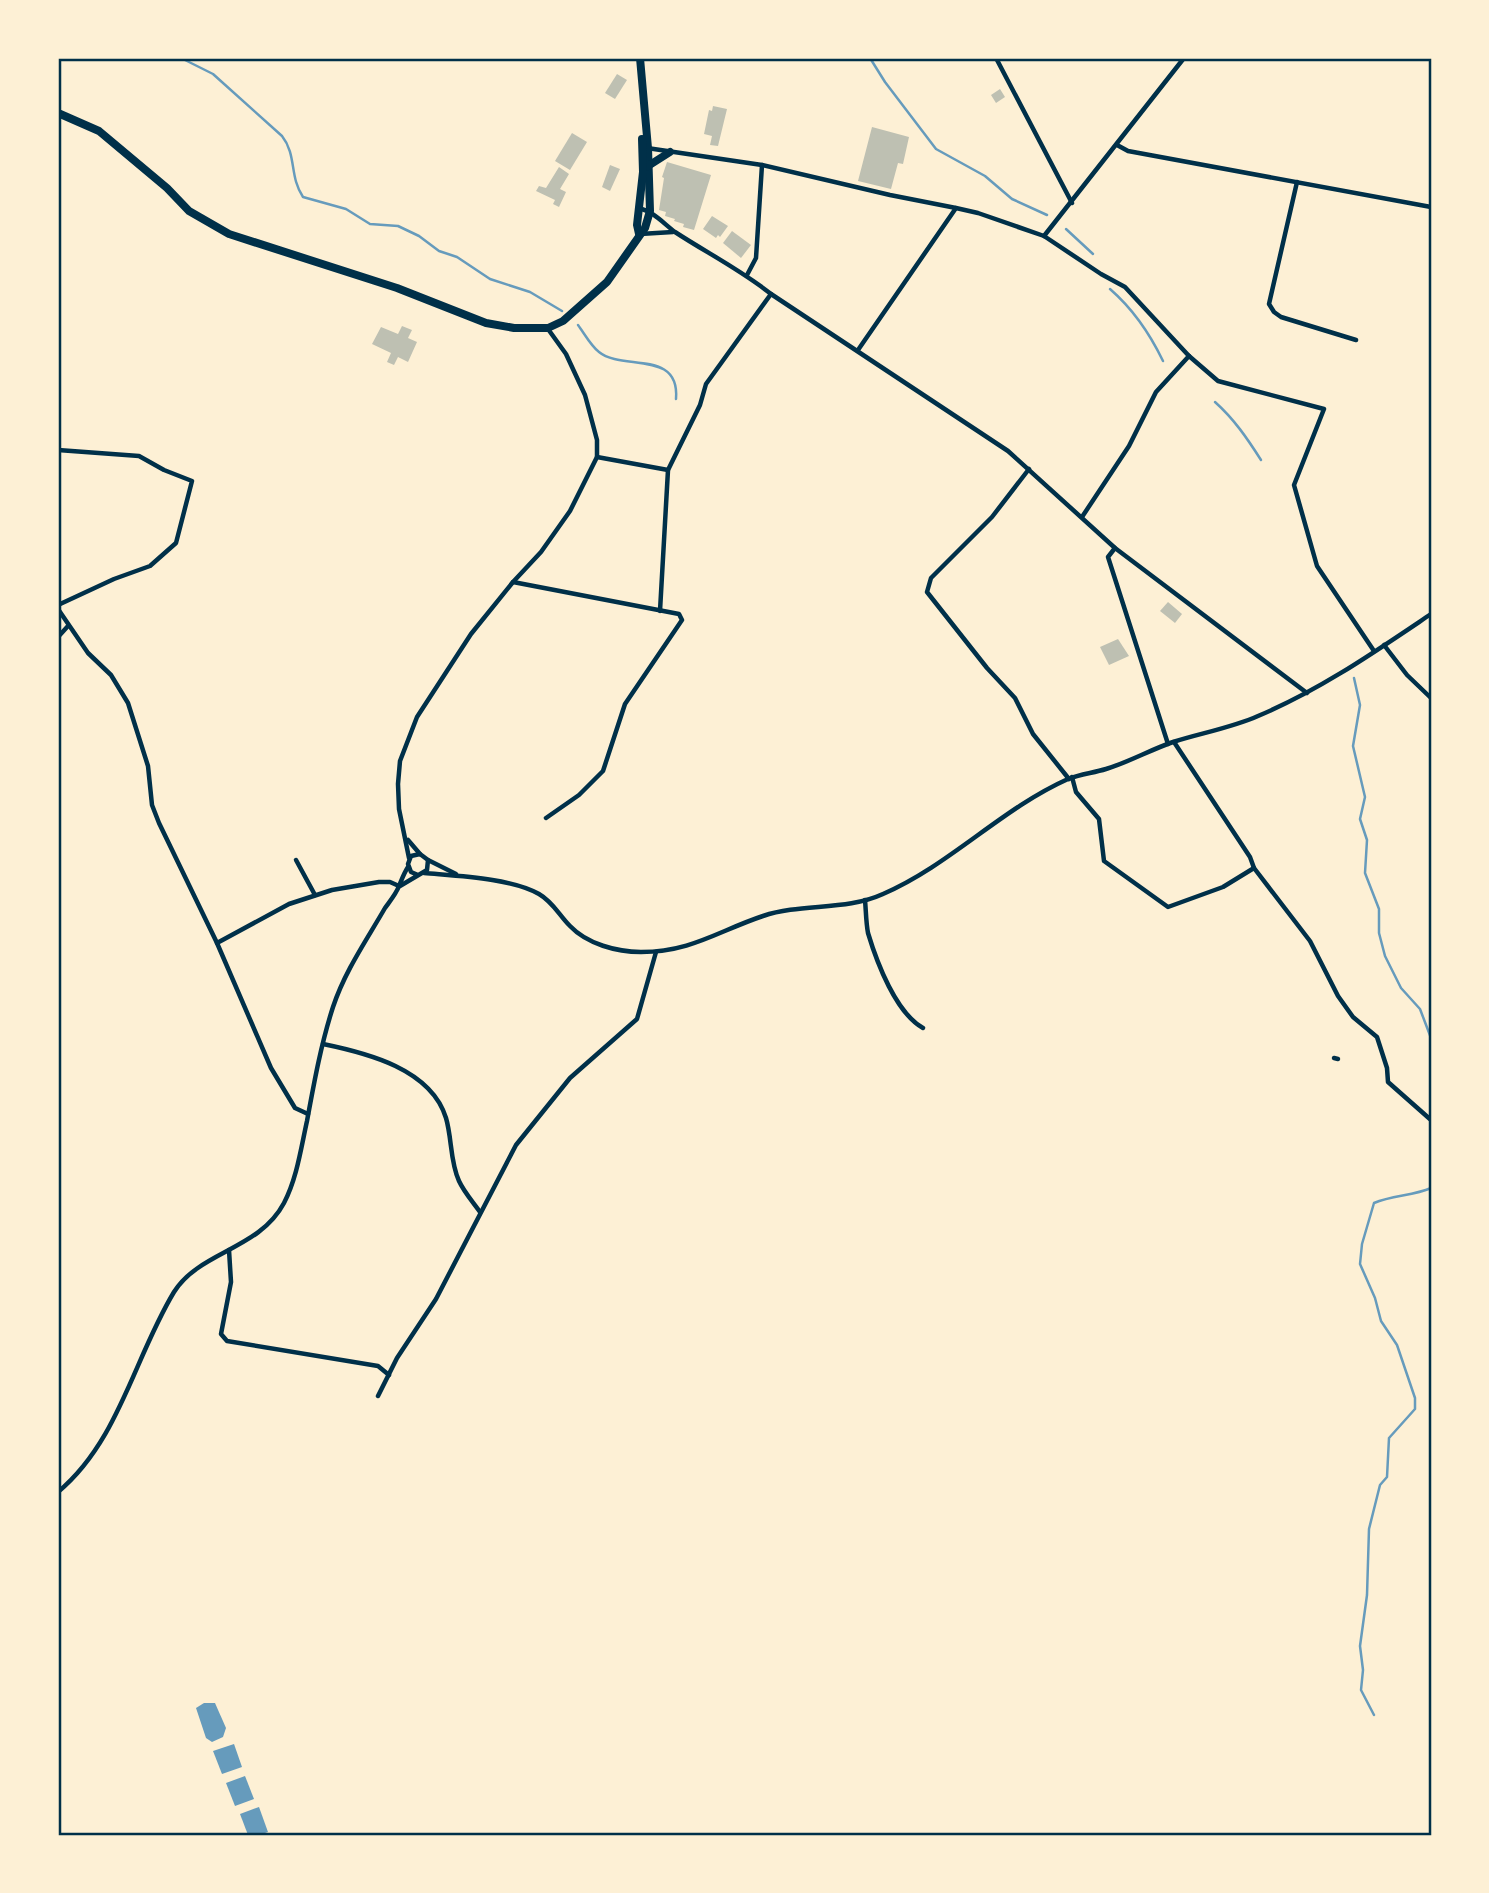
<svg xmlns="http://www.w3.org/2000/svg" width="1489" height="1893" font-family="'Fira Sans Condensed',sans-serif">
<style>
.water{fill:#669bbc}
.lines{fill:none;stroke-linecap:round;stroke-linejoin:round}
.stream{stroke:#669bbc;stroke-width:2.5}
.building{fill:#bec0b2}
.minor{stroke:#003049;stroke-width:4.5}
.primary{stroke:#003049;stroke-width:8}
.neatline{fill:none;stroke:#003049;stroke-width:2.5}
</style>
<rect width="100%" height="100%" fill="#fdf0d5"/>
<g class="water">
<polygon points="204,1703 215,1703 226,1728 223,1737 212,1742 206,1738 196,1708"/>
<polygon points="234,1744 242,1767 222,1774 213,1751"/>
<polygon points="245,1776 254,1799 235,1806 226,1783"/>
<polygon points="259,1807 268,1832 259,1835 248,1835 240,1814"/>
</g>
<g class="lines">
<g class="stream">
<path d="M 181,58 L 213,74 L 282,136 C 297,155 289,176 303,197 L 346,209 L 370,224 L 398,226 L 419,236 L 439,251 L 457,257 L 490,279 L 530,292 L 562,311"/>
<polyline points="870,58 885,82 936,149 985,176 1012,199 1047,215"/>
<polyline points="1066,229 1093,254"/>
<path d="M 1110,289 C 1133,309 1150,334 1163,361"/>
<path d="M 578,325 C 584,333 591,346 599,352 C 622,371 680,349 676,399"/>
<path d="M 1215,402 C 1234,419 1247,438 1261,460"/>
<polyline points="1354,678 1360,705 1353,746 1365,797 1360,819 1367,840 1365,873 1379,909 1379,933 1385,956 1401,988 1420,1009 1431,1038"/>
<path d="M 1374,1715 L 1361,1690 L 1363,1670 L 1360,1646 L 1367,1595 L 1369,1529 L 1380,1485 L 1387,1477 L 1389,1438 L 1415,1409 L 1415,1398 L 1397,1345 L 1381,1321 L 1375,1298 L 1360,1264 L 1362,1244 L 1374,1203 C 1393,1195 1413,1196 1431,1188"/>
</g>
</g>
<g class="building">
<polygon points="617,74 627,80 615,99 605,93"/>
<polygon points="1000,89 1005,97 996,103 991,95"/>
<polygon points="713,106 727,109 718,146 710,145 712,136 704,134 709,110 712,111"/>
<polygon points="872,127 909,137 903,164 898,163 891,189 858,181"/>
<polygon points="572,133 587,142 570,170 555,161"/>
<polygon points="667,162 711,175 694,230 683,227 684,224 674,221 675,219 665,216 666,212 659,210 664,178 662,177"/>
<polygon points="610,165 620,169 610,191 602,187"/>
<polygon points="559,167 569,174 560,189 566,192 559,207 553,204 555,200 536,191 539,186 546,188"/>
<polygon points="712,216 728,226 720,237 718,235 716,238 703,229"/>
<polygon points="732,231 751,245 741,258 723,243"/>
<polygon points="402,326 412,330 408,338 417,342 408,362 398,357 394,365 387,362 391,353 372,344 381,327 398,334"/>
<polygon points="1168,602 1182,614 1175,623 1160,611"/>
<polygon points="1118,639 1129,656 1109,665 1100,647"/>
</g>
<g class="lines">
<g class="minor">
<polyline points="996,58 1072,203"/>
<polyline points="1117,145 1128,151 1431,207"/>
<polyline points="647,148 762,165 890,195 956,208 978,213 1044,236 1101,274 1125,287 1189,356 1218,381 1324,409 1294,485 1317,566 1374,651"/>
<polyline points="1297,182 1269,304 1274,312 1281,317 1356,340"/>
<path d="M 639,208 C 654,212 663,223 675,232 C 707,253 741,270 771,294 L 1008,451 L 1115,548 L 1307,693"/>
<polyline points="640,234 673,232"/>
<polyline points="1044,236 1184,58"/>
<polyline points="747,275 756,258 762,165"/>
<polyline points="858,350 956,208"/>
<polyline points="58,450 139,456 164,470 192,481 176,543 150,566 114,579 58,605"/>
<polyline points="597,457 668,470"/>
<polyline points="1029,469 992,517 931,578 927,592 987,668 1015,698 1033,734 1069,779"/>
<polyline points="1082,517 1129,446 1156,392 1189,356"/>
<polyline points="1115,548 1108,557 1168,744"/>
<polyline points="513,582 679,614 682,620 625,704 603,771 579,795 546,818"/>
<polyline points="58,609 88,653 111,675 128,703 148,766 152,805 159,823 217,943 271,1068 295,1108 308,1114"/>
<polyline points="660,611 668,470 700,405 706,384 771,294"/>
<polyline points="58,637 68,626"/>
<polyline points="1384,645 1407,675 1431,698"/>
<polyline points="1174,742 1250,857 1254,868 1310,941 1338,996 1353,1017 1377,1037 1387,1068 1388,1082 1431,1120"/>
<polyline points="1072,777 1076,792 1099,819 1104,861 1168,907 1223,887 1254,868"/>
<polyline points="408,840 420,854"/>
<polyline points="409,858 399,809 398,784 400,761 417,717 471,634 513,582 541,552 570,511 597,457 597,440 585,395 566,354 548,329"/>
<polyline points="296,860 315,895"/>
<polyline points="428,860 456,874"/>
<path d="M 424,873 C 457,876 511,878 539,894 C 553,902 559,915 570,926 C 587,944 617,952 641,952 C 691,952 718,931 763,916 C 802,903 846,911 883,894 C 950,865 1001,809 1068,779 C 1080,774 1093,773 1106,769 C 1129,762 1150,750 1173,742 C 1201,733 1231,728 1258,716 C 1320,690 1376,651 1431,614"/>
<polyline points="400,886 427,870 428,860 420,854 411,856 408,864 411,872 418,875"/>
<path d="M 865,900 C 866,911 866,923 868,933 C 877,963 896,1013 923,1028"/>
<polyline points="217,943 289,904 332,890 379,882 390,882 399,886"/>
<path d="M 323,1044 C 367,1053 431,1069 446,1118 C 452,1138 450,1162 459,1181 C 464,1192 473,1202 480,1212"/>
<polyline points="1334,1058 1338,1059"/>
<polyline points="229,1250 231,1282 221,1334 227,1341 378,1366 389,1375"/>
<polyline points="378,1396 397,1358 436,1299 516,1145 570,1078 637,1019 656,952"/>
<path d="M 58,1492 C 119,1441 134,1358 174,1292 C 200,1251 259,1250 284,1203 C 297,1178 301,1148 307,1121 C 314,1083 321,1044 333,1007 C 345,971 366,941 385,908 C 390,901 396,894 399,886 C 402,879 404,873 408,867"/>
</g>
<g class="primary">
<polyline points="58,113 99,131 167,188 189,211 229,234 397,288 486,323 514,328 548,328 563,321 607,282 645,228 650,211 648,148 640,58"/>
<polyline points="648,166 670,152"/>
<polyline points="639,234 637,225 643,172 642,139"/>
</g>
</g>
<rect width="1489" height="1893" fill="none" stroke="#fdf0d5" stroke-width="119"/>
<rect x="60" y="60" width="1370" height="1774" class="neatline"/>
</svg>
